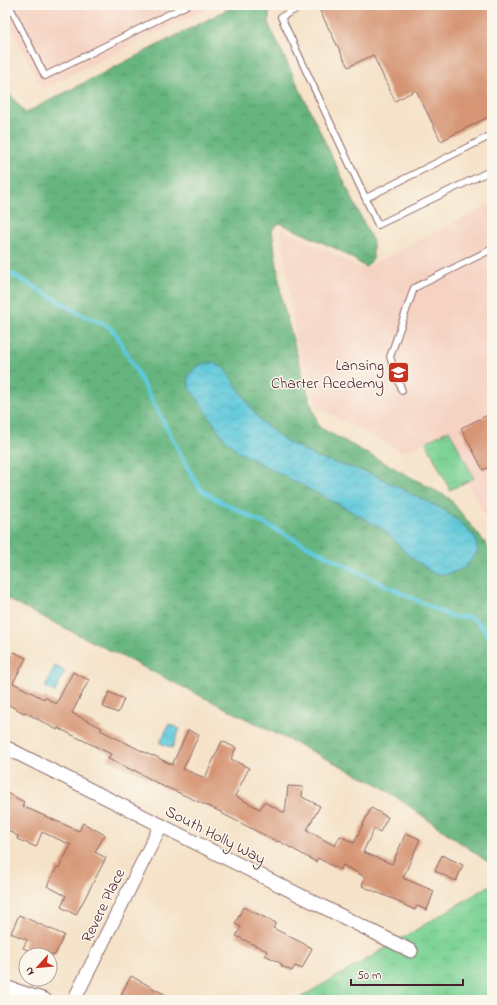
<svg xmlns="http://www.w3.org/2000/svg" width="497" height="1005" font-family="'Indie Flower',sans-serif">
<style>
.built{fill:#f5d2c2}
.forest{fill:url(#forest-crowns);stroke:#586a55}
.park{fill:url(#park-crowns);stroke:#647960}
.water{fill:url(#water-waves);stroke:#547483}
.lines{fill:none;stroke-linecap:round;stroke-linejoin:round}
.stream{stroke:#5fc9db;stroke-width:4.5}
.building{fill:#d69574}
.service-casing{stroke:#866362;stroke-width:8}
.minor-casing{stroke:#866362;stroke-width:15}
.service{stroke:#fff;stroke-width:6}
.minor{stroke:#fff;stroke-width:13}
.labels{text-anchor:middle;stroke-width:3;stroke-linejoin:round;paint-order:stroke}
.poi-label{font-size:16px;fill:#4a1f2b;stroke:#fbf7ec;text-anchor:end}
.street-label{font-size:16px;fill:#4a1f2b;stroke:#fbf7ec}
</style>
<defs>
<pattern id="forest-crowns" width="20" height="18" patternUnits="userSpaceOnUse"><rect width="20" height="18" fill="#66b57f"/><path d="M2 6a3 3 0 1 1 6 0M12 15a3 3 0 1 1 6 0" fill="none" stroke="#569368"/></pattern>
<pattern id="park-crowns" width="20" height="18" patternUnits="userSpaceOnUse"><rect width="20" height="18" fill="#7ed396"/><path d="M2 6a3 3 0 1 1 6 0M12 15a3 3 0 1 1 6 0" fill="none" stroke="#6eb581"/></pattern>
<pattern id="water-waves" width="16" height="10" patternUnits="userSpaceOnUse"><rect width="16" height="10" fill="#5fc9db"/><path d="M0 5q4-4 8 0t8 0" fill="none" stroke="#54acbc"/></pattern>
</defs>
<rect width="100%" height="100%" fill="#fbf7ec"/>
<filter id="ink" filterUnits="userSpaceOnUse"><feTurbulence type="fractalNoise" baseFrequency=".025" numOctaves="2"/><feDisplacementMap in="SourceGraphic" scale="8" xChannelSelector="R" yChannelSelector="G"/><feConvolveMatrix kernelMatrix="1 2 1 2 8 2 1 2 1" color-interpolation-filters="sRGB"/></filter>
<filter id="wash" filterUnits="userSpaceOnUse"><feTurbulence type="fractalNoise" baseFrequency=".012" numOctaves="4" result="noise"/><feDisplacementMap in="SourceGraphic" scale="16" xChannelSelector="R" yChannelSelector="G"/><feGaussianBlur stdDeviation="0.9" result="paint"/><feColorMatrix in="noise" values="0 0 0 0 0 0 0 0 0 0 0 0 0 0 0 0 0 1.4 0 .05"/><feComposite in="paint" operator="in"/></filter>
<g filter="url(#wash)">
<rect width="100%" height="100%" fill="#f5e2c8"/>
<g class="built">
<polygon points="5,5 214,5 42,89 5,15"/>
<polygon points="492,203 492,530 467,482 450,490 426,442 402,452 317,407 295,339 281,228 363,269"/>
</g>
<polygon class="forest" points="236,5 277,5 269,9 269,25 373,242 373,259 366,267 339,250 279,223 272,230 282,301 311,404 319,427 449,498 486,544 492,556 492,865 379,785 11,601 5,597 5,88 25,113"/>
<g class="park">
<polygon points="449,430 474,478 450,490 426,442"/>
<polygon points="492,884 492,1000 296,1000 371,957"/>
</g>
<g class="water">
<polygon points="213,362 225,369 259,419 284,440 318,458 370,473 444,510 463,525 475,538 478,551 465,568 445,575 433,573 409,556 384,530 338,504 238,452 223,437 189,387 188,375 201,364"/>
<polygon points="55,666 65,671 55,692 45,687"/>
<polygon points="169,724 180,729 172,748 160,743"/>
</g>
<g class="lines">
<polyline class="stream" points="5,270 84,316 100,322 111,328 118,337 195,481 202,490 214,498 368,577 452,617 469,617 475,620 484,629 492,641"/>
</g>
<g id="blocks">
<g class="building">
<polygon points="317,5 492,5 492,115 441,141 416,90 395,101 373,55 348,67"/>
<polygon points="492,413 492,465 483,470 461,428"/>
<polygon points="14,652 26,658 13,683 44,699 45,697 56,704 73,672 89,680 72,713 102,728 100,730 152,756 153,755 172,765 188,730 199,735 183,769 205,778 222,741 236,748 231,759 249,768 235,796 260,809 264,802 285,813 288,786 303,787 302,797 320,806 307,830 335,846 340,836 354,843 371,808 388,817 380,832 374,829 363,852 392,864 406,833 420,839 403,878 434,891 427,910 417,906 415,910 398,902 398,901 362,886 365,877 343,865 340,870 318,858 316,862 279,841 278,842 221,813 221,812 166,787 166,788 134,770 134,771 108,759 111,754 58,728 57,730 25,712 24,713 5,703 5,658 10,660"/>
<polygon points="109,692 124,699 118,713 103,707"/>
<polygon points="5,792 24,802 22,806 79,831 83,823 105,835 95,852 106,858 76,915 61,907 66,896 47,886 57,867 59,868 71,845 42,832 36,847 17,839 18,836 5,829"/>
<polygon points="442,855 463,865 456,881 435,871"/>
<polygon points="243,907 276,923 273,928 312,948 302,969 295,966 292,971 281,966 282,964 265,955 267,951 236,936 241,927 235,924"/>
<polygon points="19,915 64,935 55,955 39,955 23,948 27,940 11,933"/>
<polygon points="131,976 175,1000 132,1000 121,994"/>
</g>
</g>
</g>
<g filter="url(#ink)">
<use href="#blocks" fill-opacity="0" stroke="#866362" stroke-width="1"/>
<g class="lines">
<defs>
<g id="service">
<polyline points="9,5 45,76 187,5"/>
<polyline points="304,5 281,17 378,225 492,170"/>
<polyline points="366,198 492,135"/>
<polyline points="402,391 390,357 414,288 492,249"/>
</g>
<g id="minor">
<polyline points="5,747 411,951"/>
<polyline points="5,987 45,1000"/>
<polyline points="74,1000 161,825"/>
</g>
</defs>
<use href="#service" class="service-casing"/>
<use href="#minor" class="minor-casing"/>
<use href="#service" class="service"/>
<use href="#minor" class="minor"/>
</g>
</g>
<defs>
<symbol id="school-square" viewBox="-11 -11 22 22"><rect x="-9" y="-9" width="18" height="18" rx="4" fill="#c8321e" stroke="#fbf7ec"/><path d="M0-5L7-2L0 1L-7-2ZM-4 1L0 2.5L4 1V4Q0 6-4 4Z" fill="#fff"/></symbol>
</defs>
<g fill-rule="evenodd">
<use href="#school-square" x="386" y="360" width="25" height="25"/>
</g>
<g class="labels">
<g class="poi-label">
<text x="384" y="370">Lansing<tspan x="384" dy="18">Charter Acedemy</tspan></text>
</g>
<g class="street-label">
<text transform="translate(216 834) rotate(27)" y="6">South Holly Way</text>
<text transform="translate(102 905) rotate(-64)" y="6">Revere Place</text>
</g>
</g>
<rect width="497" height="1005" fill="none" stroke="#fbf7ec" stroke-width="20"/>
<g transform="translate(38 967) rotate(243)"><circle r="19" fill="#fbf7ec" stroke="#b4a19f"/>
<path d="M0-3L7 15L0 10L-7 15Z" fill="#c8321e"/>
<text y="-6" font-size="11" font-weight="bold" text-anchor="middle" fill="#4a1f2b">N</text>
</g>
<path d="M351 979v6h112v-6" fill="none" stroke="#4a1f2b" stroke-width="2"/>
<text x="357" y="979" font-size="12" fill="#4a1f2b" stroke="#fbf7ec" stroke-width="3" paint-order="stroke">50 m</text>
</svg>
